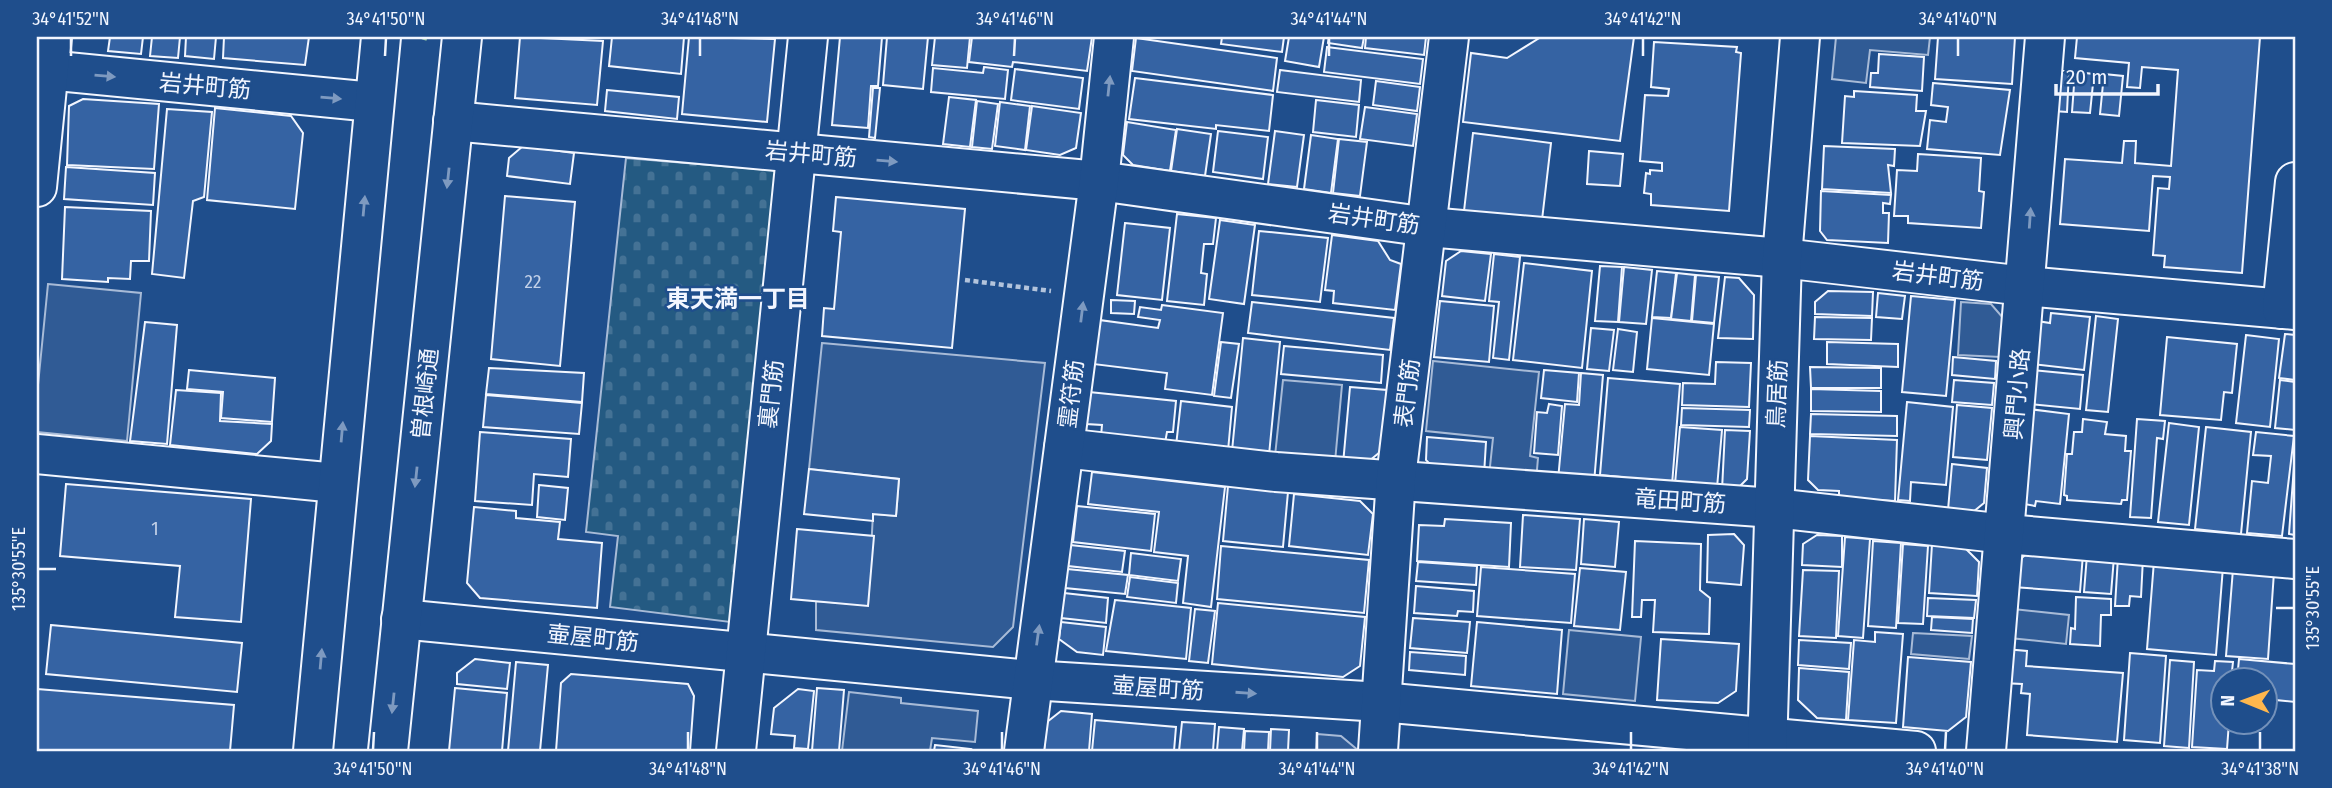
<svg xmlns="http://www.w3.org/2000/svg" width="2332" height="788" font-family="'Fira Sans Condensed','Noto Sans JP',sans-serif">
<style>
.cemetery{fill:url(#cemetery-stones);stroke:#a8bbd7;stroke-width:2}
.parking{fill:#305b95;stroke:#a8bbd7;stroke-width:2}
.building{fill:#3563a3;stroke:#f2f6ff;stroke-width:2}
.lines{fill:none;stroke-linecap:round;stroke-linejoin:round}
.minor-casing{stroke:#f2f6ff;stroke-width:42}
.highway-casing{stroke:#f2f6ff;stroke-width:42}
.path{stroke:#b3c4dc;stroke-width:4.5;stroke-dasharray:5 3.5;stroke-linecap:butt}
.minor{stroke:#1f4e8c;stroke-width:38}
.highway{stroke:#1f4e8c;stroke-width:38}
.hedge{stroke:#97c8a6;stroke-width:5;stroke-dasharray:3.5 5;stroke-linecap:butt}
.oneway{fill:#7e9ac0}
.ticks{fill:none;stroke:#f2f6ff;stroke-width:2.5}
.labels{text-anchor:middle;stroke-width:5;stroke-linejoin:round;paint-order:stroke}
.number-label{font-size:19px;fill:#c3d1e8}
.street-label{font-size:23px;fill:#f2f6ff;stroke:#1f4e8c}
.neighbourhood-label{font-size:24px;font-weight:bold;fill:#f2f6ff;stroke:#1f4e8c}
.neatline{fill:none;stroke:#f2f6ff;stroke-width:2.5}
.ticks-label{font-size:18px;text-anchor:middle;fill:#f2f6ff}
</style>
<defs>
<pattern id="cemetery-stones" width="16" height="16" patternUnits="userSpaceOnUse" patternTransform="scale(1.75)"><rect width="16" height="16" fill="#245a82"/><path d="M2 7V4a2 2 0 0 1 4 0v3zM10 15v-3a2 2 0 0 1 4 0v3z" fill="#447295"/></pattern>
</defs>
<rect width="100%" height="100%" fill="#1f4e8c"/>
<polygon class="cemetery" points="626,158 783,171 730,622 610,607 618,536 586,532"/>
<g class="parking">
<polygon points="1836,37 1930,37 1928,55 1870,50 1866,83 1832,79"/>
<polygon points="48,284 141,293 127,441 37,432 37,395"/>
<polygon points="1961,302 1991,304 2004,319 2001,357 1958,355"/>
<polygon points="822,343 1045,363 1013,627 993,647 816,630 816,601 868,605 873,514 896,516 899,479 809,469"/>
<polygon points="1433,361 1539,372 1530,456 1538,458 1536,481 1489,476 1493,438 1426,431"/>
<polygon points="1283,380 1342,385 1335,462 1275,456"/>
<polygon points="2013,609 2069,615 2066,644 2010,638"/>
<polygon points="1569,630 1641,637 1635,701 1563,694"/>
<polygon points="1913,633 1972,636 1969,659 1911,654"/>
<polygon points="849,692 901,698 901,703 978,711 975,742 932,738 930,751 842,751"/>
<polygon points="1317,734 1341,736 1359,751 1316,751"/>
</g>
<g class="building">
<polygon points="110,37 143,37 141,54 108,51"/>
<polygon points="152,37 180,37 178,58 150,56"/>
<polygon points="186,37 216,37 214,59 185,56"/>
<polygon points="224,37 309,37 305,65 223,58"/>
<polygon points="520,37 603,41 597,105 515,98"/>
<polygon points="612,37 684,37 681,74 609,66"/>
<polygon points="689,37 775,39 767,122 682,114"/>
<polygon points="840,37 882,37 878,86 871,86 868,128 832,125"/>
<polygon points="887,37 928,37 923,89 883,85"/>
<polygon points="935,37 970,37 967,68 932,65"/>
<polygon points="972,37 1092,37 1087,71 1013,62 1012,67 969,62"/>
<polygon points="1222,37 1284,37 1282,52 1221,44"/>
<polygon points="1289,37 1324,37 1319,67 1285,61"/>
<polygon points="1329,37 1364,37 1362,48 1328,43"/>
<polygon points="1366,37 1426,37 1424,55 1365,48"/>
<polygon points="1541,37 1634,37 1620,141 1463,122 1471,53 1507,58"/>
<polygon points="1938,37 2015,37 2012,84 1935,79"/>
<polygon points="2077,37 2260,37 2242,273 2164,267 2165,256 2153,255 2158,188 2169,189 2170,177 2153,176 2149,231 2060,224 2065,159 2122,163 2124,141 2136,141 2135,163 2171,166 2178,70 2142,67 2140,88 2127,87 2129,63 2075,58"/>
<polygon points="1136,38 1277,58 1273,91 1132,71"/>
<polygon points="1654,42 1737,47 1736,52 1741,53 1729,211 1651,205 1651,194 1644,193 1646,173 1650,174 1650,170 1662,171 1662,163 1640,161 1645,95 1668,96 1669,89 1651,87"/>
<polygon points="1327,47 1423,59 1420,84 1324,72"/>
<polygon points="1879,54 1924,57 1922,91 1870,87 1871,73 1878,73"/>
<polygon points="984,67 1008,70 1005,99 931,92 933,68 983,73"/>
<polygon points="1015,69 1083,78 1079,109 1011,100"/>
<polygon points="1280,70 1361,80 1359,102 1277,92"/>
<polygon points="2057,71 2069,71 2067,112 2054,111"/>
<polygon points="2075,72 2094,74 2090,113 2072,112"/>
<polygon points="2104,74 2123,76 2119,116 2100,114"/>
<polygon points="1135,78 1273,95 1269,131 1216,125 1216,129 1129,119"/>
<polygon points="1376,81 1420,87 1417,111 1373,105"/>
<polygon points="1933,83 2010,90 2000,155 1927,149 1930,120 1946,122 1948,107 1931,105"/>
<polygon points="873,88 880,88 875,138 869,137"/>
<polygon points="607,90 679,97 677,119 605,111"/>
<polygon points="1854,91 1917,95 1916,111 1926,111 1920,146 1842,143 1845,96 1854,97"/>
<polygon points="949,97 976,100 970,147 943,144"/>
<polygon points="83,99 159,104 154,169 67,165 69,106"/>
<polygon points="1316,100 1359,105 1356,137 1313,132"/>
<polygon points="977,101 998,104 992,149 972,147"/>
<polygon points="1000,102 1030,106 1025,150 995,146"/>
<polygon points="1032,106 1081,113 1076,148 1060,155 1026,150"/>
<polygon points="1365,107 1417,114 1413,146 1360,139"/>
<polygon points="215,108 291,116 303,133 295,209 207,200"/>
<polygon points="167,109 212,112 204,197 193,201 184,278 152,274"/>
<polygon points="1127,122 1176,130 1170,171 1133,165 1123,155"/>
<polygon points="1177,129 1211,134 1205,176 1171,171"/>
<polygon points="1218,131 1268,137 1263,179 1213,172"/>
<polygon points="1275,131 1304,135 1297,187 1268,184"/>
<polygon points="1473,133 1551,143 1542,220 1464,211"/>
<polygon points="1311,135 1338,139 1331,193 1304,189"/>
<polygon points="1339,139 1367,142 1360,196 1333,193"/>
<polygon points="523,146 574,153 570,184 507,176 509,158"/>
<polygon points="1824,146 1895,149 1894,166 1888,165 1891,193 1822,189"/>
<polygon points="1589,151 1623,154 1620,186 1587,184"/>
<polygon points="1918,154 1981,158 1979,191 1984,192 1981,228 1908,223 1908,216 1894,216 1897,170 1917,171"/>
<polygon points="66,167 155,173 153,205 64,199"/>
<polygon points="1821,191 1891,195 1890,204 1883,203 1883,213 1889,213 1888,243 1827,240 1820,231"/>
<polygon points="505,196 575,202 560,366 491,359"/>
<polygon points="836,197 965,209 952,348 822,336 824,308 834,309 841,232 833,231"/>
<polygon points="65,207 151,211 149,261 131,261 130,279 108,278 108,282 62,279"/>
<polygon points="1177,214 1216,218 1213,244 1204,244 1201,273 1207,274 1204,305 1167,301"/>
<polygon points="1220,220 1255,225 1244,304 1209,299"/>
<polygon points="1125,223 1170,228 1162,300 1117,295"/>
<polygon points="1259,231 1328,238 1320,302 1252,295"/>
<polygon points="1332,235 1378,241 1390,260 1401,264 1395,310 1333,303 1334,291 1325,290"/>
<polygon points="1461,251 1491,254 1485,301 1442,296 1446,261"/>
<polygon points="1494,254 1520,257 1509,360 1493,358 1499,302 1489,301"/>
<polygon points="1524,263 1592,271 1582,368 1513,360"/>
<polygon points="1600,266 1622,267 1618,322 1595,321"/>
<polygon points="1624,267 1652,270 1646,324 1619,322"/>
<polygon points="1657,271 1676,273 1671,318 1652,317"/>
<polygon points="1677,273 1695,275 1691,321 1671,319"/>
<polygon points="1696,275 1719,277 1714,323 1692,321"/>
<polygon points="1725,277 1739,278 1754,295 1753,339 1718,338"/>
<polygon points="1828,291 1873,292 1872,316 1815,314 1815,302"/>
<polygon points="1878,293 1905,296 1902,319 1876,317"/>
<polygon points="1911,296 1955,300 1946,396 1902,392"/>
<polygon points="1111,300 1135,301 1134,314 1111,313"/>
<polygon points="1440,301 1494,306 1489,362 1434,357"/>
<polygon points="1252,302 1394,318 1390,350 1248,333"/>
<polygon points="1162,305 1223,313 1212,395 1165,389 1167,373 1093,364 1099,320 1158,328 1160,320 1138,317 1140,307 1161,310"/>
<polygon points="2051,313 2090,317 2084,370 2032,364 2037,321 2050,323"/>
<polygon points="2096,316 2118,319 2108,412 2086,410"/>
<polygon points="1815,317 1872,318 1871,340 1814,339"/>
<polygon points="1652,318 1714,324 1709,375 1647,369"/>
<polygon points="145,322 177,325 167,444 130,441"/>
<polygon points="1591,328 1614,330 1609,371 1587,369"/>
<polygon points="1618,329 1637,332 1633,372 1613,370"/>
<polygon points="2285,334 2295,335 2295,380 2279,378"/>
<polygon points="2246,335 2279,339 2270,427 2236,423"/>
<polygon points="2167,337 2237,344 2232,393 2224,392 2221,420 2160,415"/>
<polygon points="1243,338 1280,342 1269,455 1232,451"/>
<polygon points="1221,342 1239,344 1231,398 1214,396"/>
<polygon points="1827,342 1898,344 1898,367 1827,364"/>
<polygon points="1284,346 1383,355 1381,383 1281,374"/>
<polygon points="1953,357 1996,361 1995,379 1952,375"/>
<polygon points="1716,362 1751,363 1749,407 1682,405 1683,383 1715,384"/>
<polygon points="1810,367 1881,368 1881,388 1811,388"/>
<polygon points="489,368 584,373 582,402 486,394"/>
<polygon points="189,370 275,378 272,422 221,418 223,392 187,389"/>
<polygon points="1544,370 1579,373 1577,402 1541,398"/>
<polygon points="2032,370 2083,375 2080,409 2029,404"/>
<polygon points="1581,373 1603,375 1594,483 1558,480 1565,404 1579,405"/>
<polygon points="1608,378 1680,384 1672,485 1619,481 1620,477 1600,475"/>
<polygon points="1954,380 1994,383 1992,405 1952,402"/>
<polygon points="2280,380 2295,382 2295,430 2275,428"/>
<polygon points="1350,387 1387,390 1380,452 1363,466 1343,464"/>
<polygon points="1811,389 1881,391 1881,412 1811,411"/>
<polygon points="176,390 221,393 220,421 272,424 271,441 257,454 170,445"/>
<polygon points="1089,392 1176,401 1173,432 1167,432 1165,443 1101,436 1102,425 1086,424"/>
<polygon points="486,395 582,403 579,434 483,427"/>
<polygon points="1181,401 1232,407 1228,451 1176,446"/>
<polygon points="1907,402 1953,407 1946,485 1911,482 1910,501 1898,500"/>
<polygon points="1549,404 1562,406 1558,455 1534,453 1537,412 1547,413"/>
<polygon points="1957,405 1992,408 1987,460 1953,457"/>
<polygon points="1682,408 1750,410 1749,427 1681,425"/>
<polygon points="2029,409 2069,414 2060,504 2036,501 2035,506 2019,503"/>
<polygon points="1811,414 1897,416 1897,436 1810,434"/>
<polygon points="2083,419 2107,422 2105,434 2126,436 2125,451 2131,451 2127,500 2122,500 2121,504 2067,500 2067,496 2064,495 2067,454 2072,454 2074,432 2082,432"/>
<polygon points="2137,419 2165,421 2163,439 2157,438 2151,518 2130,517"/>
<polygon points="2169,423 2199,427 2189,525 2158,522"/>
<polygon points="1680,427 1722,430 1717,488 1675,484"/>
<polygon points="2206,427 2251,432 2241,534 2195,529"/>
<polygon points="1725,430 1750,431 1747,479 1736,490 1722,490"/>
<polygon points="480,432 571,439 568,477 534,474 532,505 475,501"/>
<polygon points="2256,432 2294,436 2282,536 2247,533 2252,481 2268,483 2271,456 2253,455"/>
<polygon points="1810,436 1897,440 1895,501 1839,498 1839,491 1818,490 1808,480"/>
<polygon points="1427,437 1486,442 1484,475 1437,472 1426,460"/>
<polygon points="2295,452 2295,535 2289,534"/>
<polygon points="1952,464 1987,468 1984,503 1973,512 1948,510"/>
<polygon points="809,469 899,479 896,516 873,514 873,521 804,514"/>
<polygon points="1092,472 1225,487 1211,607 1183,603 1188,556 1154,552 1159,512 1088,504"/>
<polygon points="66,484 251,499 241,622 175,617 180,566 60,556"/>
<polygon points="539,485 568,488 565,520 537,517"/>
<polygon points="1228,486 1288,492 1283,547 1223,541"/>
<polygon points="1294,494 1360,501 1373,514 1368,555 1289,546"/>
<polygon points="1077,506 1155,514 1151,551 1073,542"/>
<polygon points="474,507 516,511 516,518 560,522 558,539 602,543 597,608 480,598 467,583"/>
<polygon points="1523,515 1580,519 1576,570 1520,567"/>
<polygon points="1445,519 1511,523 1509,567 1417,561 1419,525 1444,526"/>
<polygon points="1584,519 1619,522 1615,567 1581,564"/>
<polygon points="797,529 874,536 868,606 791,599"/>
<polygon points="1734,534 1744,545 1741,585 1707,582 1708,535"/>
<polygon points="1817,535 1842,536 1842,567 1802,565 1803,544"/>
<polygon points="1845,537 1870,539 1863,638 1838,636"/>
<polygon points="1635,541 1701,544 1700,590 1710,598 1709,634 1653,632 1655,600 1642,600 1641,617 1632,617"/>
<polygon points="1873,541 1901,543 1896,628 1868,626"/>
<polygon points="1903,544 1928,546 1923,624 1898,623"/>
<polygon points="1932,544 1962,545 1979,562 1977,596 1929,593"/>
<polygon points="1070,545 1125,551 1122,572 1068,566"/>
<polygon points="1221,546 1369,560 1364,613 1217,599"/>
<polygon points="2032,550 2083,554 2080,592 2013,587 2015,563"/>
<polygon points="1131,553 1181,559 1178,581 1129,575"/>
<polygon points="2087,555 2114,557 2111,594 2084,592"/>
<polygon points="2118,557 2143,558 2141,597 2130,596 2129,606 2115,606"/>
<polygon points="2154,561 2223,567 2216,655 2147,649"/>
<polygon points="1418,562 1477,566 1476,585 1416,581"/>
<polygon points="1481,567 1575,574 1571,623 1477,616"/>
<polygon points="1580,568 1626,572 1620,630 1574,626"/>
<polygon points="1067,569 1128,575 1125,594 1065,588"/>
<polygon points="2233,569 2274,572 2268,659 2226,656"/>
<polygon points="1803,570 1839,571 1836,638 1799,636"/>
<polygon points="1130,577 1178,583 1176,603 1127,597"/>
<polygon points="1416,586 1474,591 1473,612 1458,611 1457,616 1414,613"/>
<polygon points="1064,593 1108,598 1106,623 1061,618"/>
<polygon points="2076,597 2111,599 2111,615 2101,615 2100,646 2070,644 2071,628 2075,629"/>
<polygon points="1928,598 1976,600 1974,618 1927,616"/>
<polygon points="1115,600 1191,608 1186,659 1106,651"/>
<polygon points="1218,603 1365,617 1360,666 1343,677 1212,664"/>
<polygon points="1195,609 1215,611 1208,663 1189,661"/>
<polygon points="1932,617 1973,619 1972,633 1931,630"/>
<polygon points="1413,618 1470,622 1467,653 1410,648"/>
<polygon points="1061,622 1106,627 1103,655 1077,652 1059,639"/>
<polygon points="1477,622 1562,630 1557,694 1471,686"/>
<polygon points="51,625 242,643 237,692 46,674"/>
<polygon points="1875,632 1903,634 1896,723 1848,720 1854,640 1875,642"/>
<polygon points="1661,639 1739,644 1736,691 1718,703 1657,700"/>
<polygon points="1799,640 1851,643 1849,669 1798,665"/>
<polygon points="2005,649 2027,651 2026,666 2123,673 2117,742 2027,735 2030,694 2021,693 2022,684 2002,683"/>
<polygon points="1410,652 1466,656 1465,675 1409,670"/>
<polygon points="2130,653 2166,656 2160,743 2124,740"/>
<polygon points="1908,657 1971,662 1966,717 1948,731 1903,727"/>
<polygon points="475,659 510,663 507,689 457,684 457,673"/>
<polygon points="2239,659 2295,664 2295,702 2266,699 2266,680 2237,680"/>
<polygon points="2170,660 2194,662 2189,748 2164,746"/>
<polygon points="2215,661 2233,662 2231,680 2224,680 2224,722 2229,722 2227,749 2192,747 2197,670 2214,671"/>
<polygon points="516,662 548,665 540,751 508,751"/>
<polygon points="1799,668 1849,672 1846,720 1817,718 1798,700"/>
<polygon points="571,674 688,684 694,696 690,751 556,751 561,683"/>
<polygon points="455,688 507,693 502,751 449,751"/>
<polygon points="817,688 844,690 839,751 812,751"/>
<polygon points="37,689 234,705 230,751 37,751"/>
<polygon points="798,689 814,691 808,749 794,748 795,736 771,734 774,708"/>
<polygon points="1061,711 1092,714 1089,751 1044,751 1047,722"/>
<polygon points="1095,720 1176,727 1174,751 1092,751"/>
<polygon points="1182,722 1215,724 1213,751 1179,751"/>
<polygon points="1219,727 1244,729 1242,751 1217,751"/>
<polygon points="1271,729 1289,730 1288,751 1270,751"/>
<polygon points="1245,731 1269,732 1268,751 1244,751"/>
<polygon points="935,745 971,749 970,751 934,751"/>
</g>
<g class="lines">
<defs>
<g id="minor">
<polyline points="37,69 373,102"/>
<polyline points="453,121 1099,181 1428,227 1782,258 2025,286 2295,310"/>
<polyline points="37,187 52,37"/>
<polyline points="2282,309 2295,182"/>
<polyline points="1064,448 1276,472 1774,508 2006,534 2295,559"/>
<polyline points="37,454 337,483"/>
<polyline points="401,619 1031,680 1381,702 1916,751"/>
<polyline points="736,751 808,37"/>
<polyline points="1024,751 1099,181 1114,37"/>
<polyline points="1378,751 1396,478 1449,37"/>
<polyline points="1767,751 1782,258 1800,37"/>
<polyline points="1986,751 2045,37"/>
</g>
<g id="highway">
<polyline points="313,751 381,37"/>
<polyline points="388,751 462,37"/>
</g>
</defs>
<use href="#minor" class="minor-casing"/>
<use href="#highway" class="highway-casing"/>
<polyline class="path" points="965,280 1051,291"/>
<use href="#minor" class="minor"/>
<use href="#highway" class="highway"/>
<polyline class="hedge" points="424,40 425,37"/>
</g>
<defs><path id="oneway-solid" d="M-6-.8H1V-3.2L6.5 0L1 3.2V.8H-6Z" transform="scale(1.75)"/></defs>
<g class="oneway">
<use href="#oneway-solid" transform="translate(105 76) rotate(5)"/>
<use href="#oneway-solid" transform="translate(1109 86) rotate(-84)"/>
<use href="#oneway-solid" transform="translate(331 98) rotate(5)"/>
<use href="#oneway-solid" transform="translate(887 161) rotate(5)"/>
<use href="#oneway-solid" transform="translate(448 178) rotate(96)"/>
<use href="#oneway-solid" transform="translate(364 206) rotate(-85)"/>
<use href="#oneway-solid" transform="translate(2030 218) rotate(-86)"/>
<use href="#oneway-solid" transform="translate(1082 312) rotate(-83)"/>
<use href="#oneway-solid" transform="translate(342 432) rotate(-85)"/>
<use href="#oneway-solid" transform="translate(416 477) rotate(96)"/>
<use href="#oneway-solid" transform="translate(1038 635) rotate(-82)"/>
<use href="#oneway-solid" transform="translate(321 659) rotate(-85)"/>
<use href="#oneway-solid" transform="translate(1246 693) rotate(4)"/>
<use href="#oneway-solid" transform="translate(393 703) rotate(96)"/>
</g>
<path class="ticks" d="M 71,56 L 71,38M 385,56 L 386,38M 700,56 L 700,38M 1014,56 L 1015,38M 1329,56 L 1329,38M 1643,56 L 1643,38M 1958,56 L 1958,38M 38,569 L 56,569M 2276,608 L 2294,608M 373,750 L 374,732M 688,750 L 688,732M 1002,750 L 1002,732M 1317,750 L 1317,732M 1631,750 L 1631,732M 1945,750 L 1946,732M 2260,750 L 2260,732"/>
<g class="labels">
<g class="number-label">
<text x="533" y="288">22</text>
<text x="155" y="535">1</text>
</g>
<g class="street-label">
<text transform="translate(205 86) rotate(5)" y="8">岩井町筋</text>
<text transform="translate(811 154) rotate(5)" y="8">岩井町筋</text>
<text transform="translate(1374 219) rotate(8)" y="8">岩井町筋</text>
<text transform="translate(1938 276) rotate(7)" y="8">岩井町筋</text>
<text transform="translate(1407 393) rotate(-83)" y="8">表門筋</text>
<text transform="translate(425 394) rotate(-84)" y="8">曽根崎通</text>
<text transform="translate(771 394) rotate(-84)" y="8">裏門筋</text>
<text transform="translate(1071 394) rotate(-83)" y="8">霊符筋</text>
<text transform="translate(1777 394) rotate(-88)" y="8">鳥居筋</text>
<text transform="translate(2017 394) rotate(-85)" y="8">興門小路</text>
<text transform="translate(1680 501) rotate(4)" y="8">竜田町筋</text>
<text transform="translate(593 638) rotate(6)" y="8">壷屋町筋</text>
<text transform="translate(1158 688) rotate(4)" y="8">壷屋町筋</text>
</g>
<g class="neighbourhood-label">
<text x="738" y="307">東天満一丁目</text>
</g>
</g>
<rect width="2332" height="788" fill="none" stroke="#1f4e8c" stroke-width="77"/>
<g transform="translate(2244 701) rotate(271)"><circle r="33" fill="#1f4e8c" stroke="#7391ba" stroke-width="2"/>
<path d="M0-5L12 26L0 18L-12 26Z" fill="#ffb74d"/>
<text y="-10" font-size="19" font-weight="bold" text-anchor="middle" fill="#f2f6ff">N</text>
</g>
<path d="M2056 84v10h102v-10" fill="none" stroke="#f2f6ff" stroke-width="3.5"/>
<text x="2066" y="84" font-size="21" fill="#f2f6ff" stroke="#1f4e8c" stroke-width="5" paint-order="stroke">20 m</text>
<rect x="38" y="38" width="2256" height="712" class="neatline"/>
<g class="ticks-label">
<text x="71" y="25">34°41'52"N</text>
<text x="386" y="25">34°41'50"N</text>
<text x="700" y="25">34°41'48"N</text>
<text x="1015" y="25">34°41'46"N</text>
<text x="1329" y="25">34°41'44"N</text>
<text x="1643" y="25">34°41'42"N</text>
<text x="1958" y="25">34°41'40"N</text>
<text transform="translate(19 569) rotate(-90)" y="6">135°30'55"E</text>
<text transform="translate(2313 608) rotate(-90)" y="6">135°30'55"E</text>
<text x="373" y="775">34°41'50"N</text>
<text x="688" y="775">34°41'48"N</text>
<text x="1002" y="775">34°41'46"N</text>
<text x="1317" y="775">34°41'44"N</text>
<text x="1631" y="775">34°41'42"N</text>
<text x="1945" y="775">34°41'40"N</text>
<text x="2260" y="775">34°41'38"N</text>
</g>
</svg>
